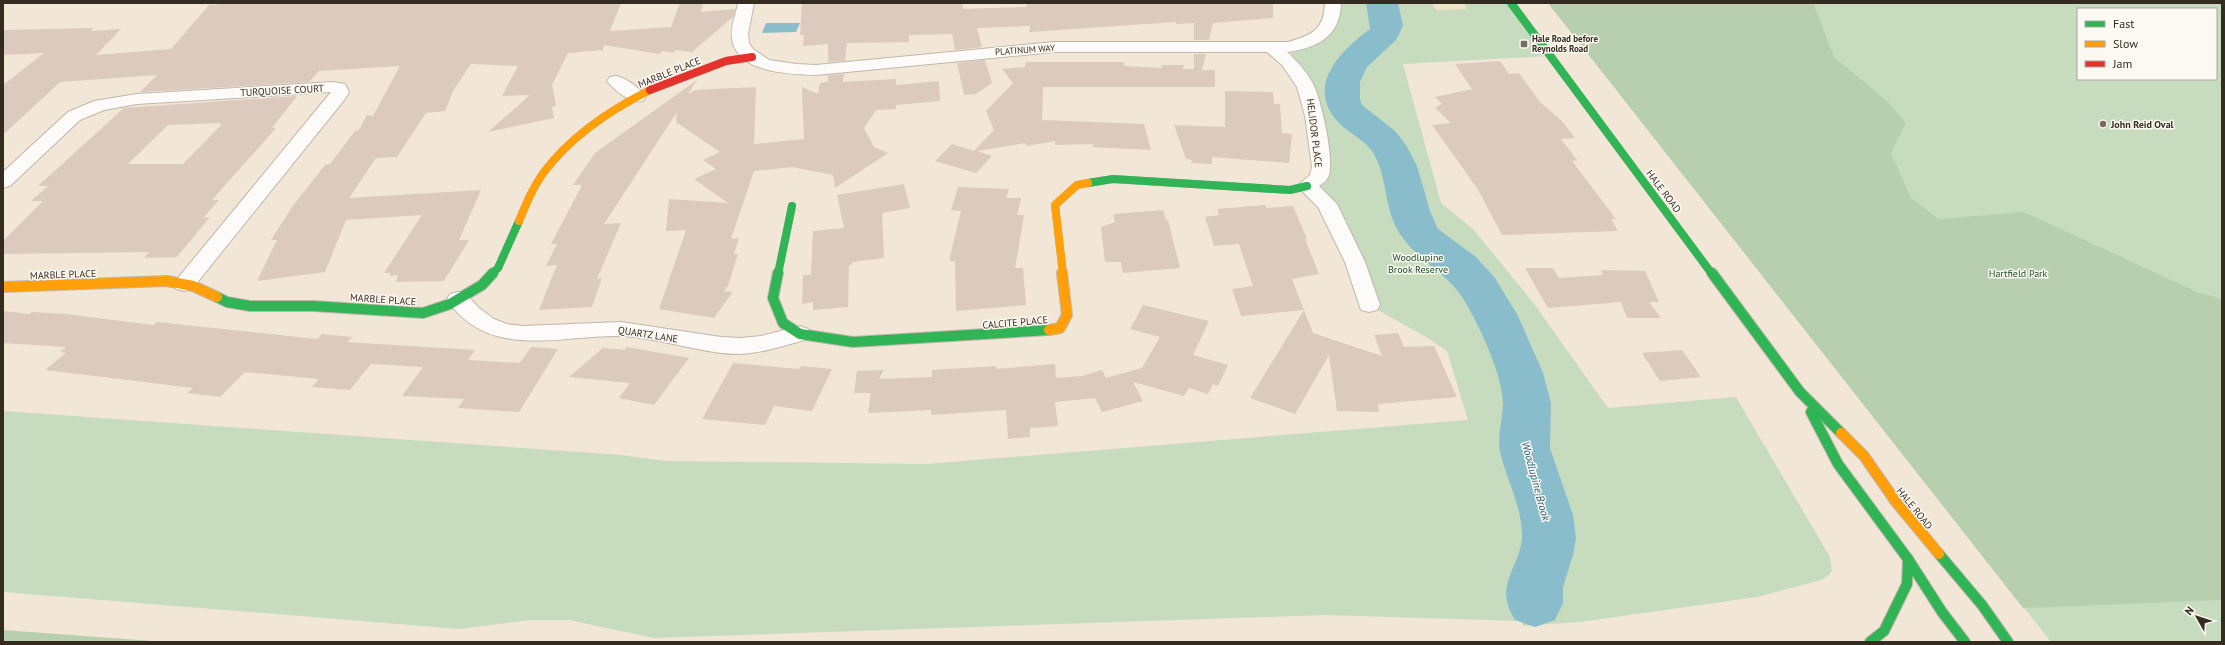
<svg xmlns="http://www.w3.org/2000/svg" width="2225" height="645" font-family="'PT Sans',sans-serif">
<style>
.green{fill:#c7dcbe;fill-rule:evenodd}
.forest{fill:#b7cfaf}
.sand{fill:#efe4c8}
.water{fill:#8abdcb}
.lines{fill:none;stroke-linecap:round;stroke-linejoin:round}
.river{fill:#8abdcb;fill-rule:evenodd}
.building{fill:#dccabe;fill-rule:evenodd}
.street-casing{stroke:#c0b7ab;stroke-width:2}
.fast-far1-casing{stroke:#c0b7ab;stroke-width:8}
.fast-casing{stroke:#c0b7ab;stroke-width:12}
.slow-far1-casing{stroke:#c0b7ab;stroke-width:8}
.slow-casing{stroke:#c0b7ab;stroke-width:12}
.jam-casing{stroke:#c0b7ab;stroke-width:8}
.street{fill:#fdfbf9;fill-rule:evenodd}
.fast-far1{stroke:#30b455;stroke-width:8}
.fast{stroke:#30b455;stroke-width:10}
.slow-far1{stroke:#ff9f0a;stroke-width:8}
.slow{stroke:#ff9f0a;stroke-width:10}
.jam{stroke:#e5322d;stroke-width:8}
.poi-dot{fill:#766d60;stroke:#fcf8f2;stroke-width:1.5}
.labels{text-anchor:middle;stroke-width:3;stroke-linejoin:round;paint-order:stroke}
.far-poi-label{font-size:9px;font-weight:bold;fill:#342c20;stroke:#fcf8f2;text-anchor:start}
.far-street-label{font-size:9px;fill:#342c20;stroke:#fcf8f2}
.street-label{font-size:10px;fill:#342c20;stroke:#fcf8f2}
.poi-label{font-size:10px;font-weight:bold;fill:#342c20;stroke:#fcf8f2;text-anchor:start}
.park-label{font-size:10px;fill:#165025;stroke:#fcf8f2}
.water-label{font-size:11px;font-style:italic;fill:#1f5d70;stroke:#fcf8f2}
</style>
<rect width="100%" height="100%" fill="#f2e6d6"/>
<g class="green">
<polygon points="1333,3 1511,3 1550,56 1403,64 1441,203 1473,229 1535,305 1608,408 1736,397 1830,557 1832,571 1828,576 1821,580 1757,597 1580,622 1523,626 1521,621 1326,615 654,638 569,620 530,620 459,629 3,592 3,411 622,455 665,461 927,464 1468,420 1447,351 1428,338 1369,305 1307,186 1319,177 1310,92 1288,47 1322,34"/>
<path d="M 1548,3 L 2222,3 L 2222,642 L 2051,642 ZM 2078,9 L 2216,9 L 2216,79 L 2078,79 Z"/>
</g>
<g class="forest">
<polygon points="1548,3 1811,3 1814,5 1834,57 1886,100 1906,123 1891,153 1911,198 1939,219 2024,212 2197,292 2222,299 2222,600 2023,608"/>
<polygon points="3,630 166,642 3,642"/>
</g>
<polygon class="sand" points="1432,3 1464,3 1467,9 1436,10"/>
<polygon class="water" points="766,23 800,23 796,32 762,33"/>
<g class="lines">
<path class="river" d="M 1366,3 L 1398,3 L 1403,26 L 1396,40 L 1367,67 L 1360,82 L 1360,99 L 1362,105 L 1395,131 L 1406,145 L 1417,166 L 1430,211 L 1438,229 L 1476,257 L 1495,278 L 1518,316 L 1543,373 L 1551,403 L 1550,448 L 1573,515 L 1576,538 L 1573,555 L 1563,587 L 1563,603 L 1555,620 L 1535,627 L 1515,620 C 1512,614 1508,608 1507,601 C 1502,579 1522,559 1522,536 C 1522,506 1506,479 1500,451 C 1497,434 1503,419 1503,403 C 1502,374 1481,330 1467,305 C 1451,274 1418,262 1400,234 C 1384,210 1388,179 1374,154 C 1366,141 1351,134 1341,125 C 1303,88 1339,52 1370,29 Z"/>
</g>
<g class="building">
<polygon points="234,3 621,3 610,31 671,27 680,3 703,3 701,12 735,9 733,17 692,52 676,50 673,53 663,51 659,54 604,45 603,50 568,53 552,85 556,106 552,107 554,118 488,132 530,95 502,96 518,66 471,64 453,91 445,111 426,113 397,157 376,158 349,198 481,190 459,240 469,240 444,281 396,282 398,275 389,276 391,273 384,273 422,215 346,220 325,272 257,281 277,240 271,240 292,207 325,165 330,164 355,131 359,130 367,115 373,116 400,66 319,71 309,82 140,92 157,75 60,82 3,135 3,85 44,53 3,55 3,30 93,28 90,31 121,29 96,55 171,49 209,5"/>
<polygon points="802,3 962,3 963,9 1027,7 1026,3 1273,3 1273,18 1213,23 1209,40 1194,40 1194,23 1176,24 1176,22 1029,32 1030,26 977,28 982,47 955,50 952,34 909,35 909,42 847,43 845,61 828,62 828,44 803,46 804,35 800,35"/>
<polygon points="1194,54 1206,54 1202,70 1215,70 1215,87 1043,87 1042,120 1144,124 1151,150 1092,147 1094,144 1055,145 1055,141 1027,146 1025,143 977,151 992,156 976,173 935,161 952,144 974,151 994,130 986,111 1013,83 1002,69 1025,67 1026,62 1124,62 1124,66 1161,68 1162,65 1184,65 1183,69 1194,69"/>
<polygon points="985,60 992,83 976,94 964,95 957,63"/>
<polygon points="1500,61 1509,74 1519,73 1540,102 1562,121 1575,138 1561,139 1577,160 1572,161 1616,219 1611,219 1618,231 1502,235 1477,188 1432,125 1451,123 1435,108 1442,104 1435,97 1472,89 1455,64"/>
<polygon points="844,74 843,82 896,79 896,85 939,81 940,101 896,105 896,109 876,110 864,128 874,147 888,153 835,188 833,175 792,167 754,171 731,239 739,238 734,254 738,254 728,286 724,291 733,292 714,318 659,309 686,230 666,231 669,199 728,203 694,179 716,169 703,160 720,152 676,122 677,112 604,224 621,223 597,279 602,278 592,307 539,310 557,265 546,266 557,244 551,244 582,185 573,185 595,153 697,80 688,94 695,90 756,87 754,144 804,139 802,87 818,94 820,83 828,82 828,75"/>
<polygon points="1225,91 1273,92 1274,104 1280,104 1282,133 1292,134 1289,163 1212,157 1212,164 1191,163 1192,160 1186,159 1174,125 1225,127"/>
<path d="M 297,96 L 272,128 L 276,128 L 212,200 L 219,200 L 203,218 L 210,217 L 177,257 L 144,258 L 149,252 L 3,254 L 3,241 L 43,201 L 31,201 L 48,186 L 38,186 L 124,108 ZM 221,123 L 220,125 L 222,124 L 183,164 L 128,164 L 168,125 Z"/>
<polygon points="904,184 910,208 882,213 884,258 852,262 852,265 849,265 848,307 813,310 813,302 802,304 803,275 811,275 813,231 844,228 837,195"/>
<polygon points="958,187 1009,189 1006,198 1021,198 1017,215 1024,215 1015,268 1023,268 1026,305 956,311 955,261 949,261 961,211 951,210"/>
<polygon points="1265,205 1267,208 1293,206 1307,239 1305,239 1319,274 1292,279 1313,333 1382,356 1374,335 1398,333 1404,347 1434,346 1457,397 1378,404 1379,412 1337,411 1329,355 1295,414 1250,398 1304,310 1241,316 1232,289 1253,286 1239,244 1214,246 1205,217 1219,215 1217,209"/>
<polygon points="1163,210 1166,220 1168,220 1180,268 1123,273 1121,262 1105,262 1101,227 1115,222 1113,214"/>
<polygon points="1525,268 1553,268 1559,278 1603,275 1601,270 1645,271 1659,302 1649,302 1661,318 1627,318 1621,302 1548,308"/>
<polygon points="1143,305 1209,321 1193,355 1228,365 1218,386 1213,384 1208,394 1189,388 1184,396 1133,382 1143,401 1102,412 1095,398 1055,402 1058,426 1030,428 1030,437 1008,439 1006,410 931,415 931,410 868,413 871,393 854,393 857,371 884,370 879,379 932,377 932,370 996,366 996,369 1055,364 1056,378 1082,376 1102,370 1106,378 1142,368 1160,337 1130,329"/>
<polygon points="3,311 29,314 32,312 66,314 153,325 157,322 317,339 322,334 352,337 347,342 475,350 468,360 520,363 531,347 558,349 519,412 458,408 464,399 402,396 423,367 371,364 350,390 312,387 319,379 245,372 220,397 187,393 193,388 45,370 66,353 60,352 66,347 3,343"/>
<polygon points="627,347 689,358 654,405 619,398 630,383 569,377 603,348 625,350"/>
<polygon points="1682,350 1701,377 1660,381 1642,353"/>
<polygon points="733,363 799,369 801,366 832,369 812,411 774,406 765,425 702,419"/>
</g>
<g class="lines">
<defs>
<g id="street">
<path d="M 738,3 L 754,3 L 748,34 L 749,43 L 753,49 L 769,60 L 796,64 L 816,65 L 1054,42 L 1288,42 C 1312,35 1324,30 1325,3 L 1341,3 C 1340,37 1317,48 1287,52 C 1298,62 1309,74 1315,88 C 1322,105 1334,158 1329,175 C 1327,181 1323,183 1319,186 L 1337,204 L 1365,262 L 1380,305 L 1377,310 L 1369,312 L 1361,310 L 1345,262 L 1318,207 L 1297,186 L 1310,175 L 1312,167 L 1305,116 L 1297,87 L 1282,65 L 1267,52 L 1054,52 L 816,75 C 790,74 737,73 732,39 C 730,27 736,15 738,3 Z"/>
<path d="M 616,76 C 626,78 640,88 646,97 L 643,101 C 631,104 615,91 607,81 L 610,77 Z"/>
<polygon points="333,82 345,84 349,92 345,99 192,289 184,291 176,289 173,284 331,92 137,104 104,110 80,120 10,186 3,188 3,172 68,112 94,101 137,94"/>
<path d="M 458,292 L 466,294 L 479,308 L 494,319 L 507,324 L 523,326 L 621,322 L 721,337 L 740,338 L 761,336 L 800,326 L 808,329 L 811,334 L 808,339 C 786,345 763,353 740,354 C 700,354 660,337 620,336 C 560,335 487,361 447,299 L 450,294 Z"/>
</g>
<g id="fast-far1">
<polyline points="1511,3 1712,274"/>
<polyline points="1088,183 1113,179 1290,190 1307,186"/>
<polyline points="492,274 498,268 519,221"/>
<polyline points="778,274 792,206"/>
</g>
<g id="fast">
<polyline points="778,273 773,298 783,323 800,334 853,342 1049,330"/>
<polyline points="1712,273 1800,392 1841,433"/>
<polyline points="217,297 227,302 250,306 313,306 423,313 450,304 482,285 493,273"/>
<polyline points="1811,412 1838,464 1908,559 1942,612 1965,642"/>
<polyline points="1939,554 1982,605 2008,642"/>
<polyline points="1870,642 1884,631 1907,584 1908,559"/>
</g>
<g id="slow-far1">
<path d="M 519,221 C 526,204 533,187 544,172 C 571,136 610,110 650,90"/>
<polyline points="1063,274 1055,205 1077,185 1088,183"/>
</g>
<g id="slow">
<polyline points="3,287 167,281 193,286 217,297"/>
<polyline points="1049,330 1060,328 1067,315 1062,273"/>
<polyline points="1841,433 1864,456 1896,502 1939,554"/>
</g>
<polyline id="jam" points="650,90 726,61 752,57"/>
</defs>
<use href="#street" class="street-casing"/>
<use href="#fast-far1" class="fast-far1-casing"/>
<use href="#fast" class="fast-casing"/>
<use href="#slow-far1" class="slow-far1-casing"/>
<use href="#slow" class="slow-casing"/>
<use href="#jam" class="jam-casing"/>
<use href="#street" class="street"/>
<use href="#fast-far1" class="fast-far1"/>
<use href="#fast" class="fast"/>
<use href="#slow-far1" class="slow-far1"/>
<use href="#slow" class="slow"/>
<use href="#jam" class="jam"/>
</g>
<g class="poi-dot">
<rect x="1520" y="40" width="8" height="8" rx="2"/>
<circle cx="2103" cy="124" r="4"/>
</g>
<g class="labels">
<g class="far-poi-label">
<text x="1532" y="42">Hale Road before<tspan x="1532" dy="10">Reynolds Road</tspan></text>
</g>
<g class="far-street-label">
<text transform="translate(1025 50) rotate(-4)" y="3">PLATINUM WAY</text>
</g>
<g class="street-label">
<text transform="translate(669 72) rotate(-22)" y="4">MARBLE PLACE</text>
<text transform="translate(282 90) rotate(-3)" y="4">TURQUOISE COURT</text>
<text transform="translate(1315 133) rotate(83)" y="4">HELIDOR PLACE</text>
<text transform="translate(1664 191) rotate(53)" y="4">HALE ROAD</text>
<text transform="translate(63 274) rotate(-2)" y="4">MARBLE PLACE</text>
<text transform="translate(383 299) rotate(4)" y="4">MARBLE PLACE</text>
<text transform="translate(1015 322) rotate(-5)" y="4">CALCITE PLACE</text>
<text transform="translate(648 334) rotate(9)" y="4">QUARTZ LANE</text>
<text transform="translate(1915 508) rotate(51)" y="4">HALE ROAD</text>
</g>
<g class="poi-label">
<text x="2111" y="128">John Reid Oval</text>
</g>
<g class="park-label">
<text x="1418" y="261">Woodlupine<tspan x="1418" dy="12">Brook Reserve</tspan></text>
<text x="2018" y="277">Hartfield Park</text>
</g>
<g class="water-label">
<text transform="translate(1536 481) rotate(75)" y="4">Woodlupine Brook</text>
</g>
</g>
<rect width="2225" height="645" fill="none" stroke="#342c20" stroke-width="8"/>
<rect x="2077" y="8" width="140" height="72" fill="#fcf8f2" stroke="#aca69e"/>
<rect x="2085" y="21" width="20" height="6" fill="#30b455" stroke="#aca69e"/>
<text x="2113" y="28" font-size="12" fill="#342c20">Fast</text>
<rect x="2085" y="41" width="20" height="6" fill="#ff9f0a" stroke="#aca69e"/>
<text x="2113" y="48" font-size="12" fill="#342c20">Slow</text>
<rect x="2085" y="61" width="20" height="6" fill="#e5322d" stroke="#aca69e"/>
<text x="2113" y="68" font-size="12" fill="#342c20">Jam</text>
<g transform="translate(2197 617) rotate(309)" stroke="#fcf8f2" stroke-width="3" paint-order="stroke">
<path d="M0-3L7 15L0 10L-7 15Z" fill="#342c20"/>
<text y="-6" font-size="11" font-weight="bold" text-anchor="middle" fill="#342c20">N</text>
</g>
</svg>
